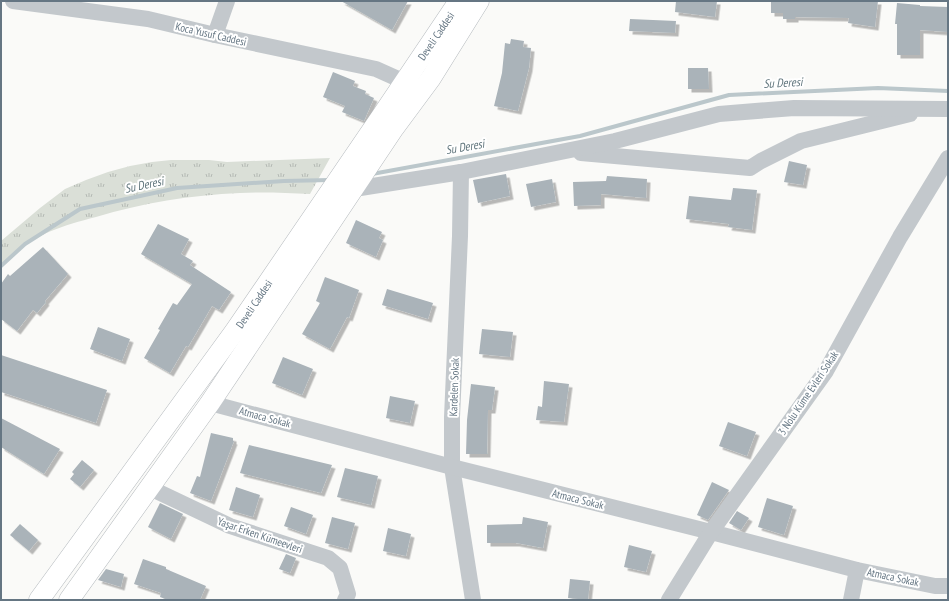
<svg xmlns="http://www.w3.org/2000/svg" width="949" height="601" font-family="'PT Sans Narrow',sans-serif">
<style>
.grass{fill:url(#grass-tufts)}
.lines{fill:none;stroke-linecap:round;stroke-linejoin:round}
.stream{stroke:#bbc7cb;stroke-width:4}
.building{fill:#aab3b9;filter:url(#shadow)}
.major-casing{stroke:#b5babe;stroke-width:21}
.minor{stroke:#c3c8cc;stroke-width:16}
.major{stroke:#fff;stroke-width:20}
.labels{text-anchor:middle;stroke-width:4;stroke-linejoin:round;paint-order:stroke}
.street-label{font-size:11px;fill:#657683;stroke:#fff}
.water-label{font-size:12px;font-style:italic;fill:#60757c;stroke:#fff}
</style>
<defs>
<pattern id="grass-tufts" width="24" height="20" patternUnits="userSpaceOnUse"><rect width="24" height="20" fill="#dadfd7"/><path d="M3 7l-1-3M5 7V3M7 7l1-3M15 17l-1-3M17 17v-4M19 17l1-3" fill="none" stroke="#b4b9b4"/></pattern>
<filter id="shadow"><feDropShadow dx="3.5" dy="3.5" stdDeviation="0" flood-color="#0004"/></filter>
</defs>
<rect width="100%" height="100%" fill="#fafaf8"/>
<path class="grass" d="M 330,158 L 310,194 C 287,193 263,192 240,193 C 191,195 142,203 96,217 C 58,227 27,236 1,268 L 1,241 L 40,208 L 65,189 L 86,180 L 108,172 L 130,166 L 152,162 L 171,160 L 209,160 L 227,162 Z"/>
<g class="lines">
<g class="stream">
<polyline points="372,174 580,136 729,95 878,88 948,91"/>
<polyline points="1,266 25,244 80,209 177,188 284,181 330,180"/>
</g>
</g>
<g class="building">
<polygon points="341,1 408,1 392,30"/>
<polygon points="676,1 717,1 715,17 675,12"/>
<polygon points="771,1 878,1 875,27 848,23 849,18 795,17 795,19 783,19 783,13 771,13"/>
<polygon points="897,3 920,5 920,6 948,7 948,32 920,30 920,55 897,55 897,24 895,24"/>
<polygon points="630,19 676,21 675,33 629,31"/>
<polygon points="511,39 524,41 523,47 531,48 529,68 518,111 494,106 502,73 505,43 510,44"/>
<polygon points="688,68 708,68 709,89 688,89"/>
<polygon points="333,72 355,81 353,86 366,91 365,94 374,98 364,121 342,112 345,106 323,97"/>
<polygon points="789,161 807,165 803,185 784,182"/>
<polygon points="506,174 510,196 478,203 473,180"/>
<polygon points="607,176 647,179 646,198 601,194 601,205 574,206 573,182 606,181"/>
<polygon points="552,179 556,202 531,207 526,184"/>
<polygon points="733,188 757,190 752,230 728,227 729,224 686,219 689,196 731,200"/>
<polygon points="356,220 382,232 379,238 383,240 376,257 346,243"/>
<polygon points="158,224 189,239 181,254 193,261 190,265 231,292 219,310 212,306 188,347 186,346 170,373 144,358 160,330 158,329 173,303 177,305 192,284 141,254"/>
<polygon points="43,247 68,274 45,301 46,302 37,313 33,310 17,331 1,319 1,284 8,274 10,276"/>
<polygon points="325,277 359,290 349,318 347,317 330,349 302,334 320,303 316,301"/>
<polygon points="387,289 433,303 428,319 382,305"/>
<polygon points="98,327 130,339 122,361 90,349"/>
<polygon points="482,329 513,332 510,357 479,354"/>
<polygon points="1,355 107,390 96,423 1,392"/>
<polygon points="283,357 313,369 302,395 272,383"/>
<polygon points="544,381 569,384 564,422 536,420 538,406 542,407"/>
<polygon points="471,384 495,387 492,410 488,410 487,454 466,454 467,420"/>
<polygon points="390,396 415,401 410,423 386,418"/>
<polygon points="1,418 60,449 44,474 1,447"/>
<polygon points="728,422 756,432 747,456 719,446"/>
<polygon points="211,433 233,438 233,441 234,441 211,501 190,493 197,476 200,477"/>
<polygon points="249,445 332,465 321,493 240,473"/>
<polygon points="82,460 94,470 80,487 70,479 74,474 72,472"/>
<polygon points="345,468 378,476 371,505 337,497"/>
<polygon points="712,482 729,490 708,520 697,515"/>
<polygon points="236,487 260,495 253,517 229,510"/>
<polygon points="767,498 793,506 784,535 758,527"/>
<polygon points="160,503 183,514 171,539 148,527"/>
<polygon points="291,507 313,515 306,534 284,526"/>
<polygon points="737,511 749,518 741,530 729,523"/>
<polygon points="332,517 355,523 348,549 325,543"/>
<polygon points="523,517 548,522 543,548 516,543 487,543 487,525 522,524"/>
<polygon points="20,524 38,540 29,551 10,535"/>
<polygon points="388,528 411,534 406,556 383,551"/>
<polygon points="629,545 652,551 646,572 624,567"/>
<polygon points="286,554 296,558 290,573 279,569"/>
<polygon points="143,559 166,567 166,569 206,586 200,600 168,600 160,597 161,593 134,584"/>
<polygon points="106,569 124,574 121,587 98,580"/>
<polygon points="570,579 590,581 588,600 568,598"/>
</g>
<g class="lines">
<defs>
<g id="major">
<polyline points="39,600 235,331 381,117 459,1"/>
<polyline points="69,600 210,403 394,128 431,78 479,1"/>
</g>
</defs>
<use href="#major" class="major-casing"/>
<g class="minor">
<polyline points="13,1 148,19 215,35 376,69 405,82"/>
<polyline points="215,35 227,1"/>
<polyline points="581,153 750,168 761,161 801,141 910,114"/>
<polyline points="461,172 460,236 452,417 452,467 473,600"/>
<polyline points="354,189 461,172 615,141 719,114 794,108 948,109"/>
<polyline points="210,403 452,467 711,532 857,570 935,586 948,586"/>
<polyline points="150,488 230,526 328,558 340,568 348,594 345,600"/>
<polyline points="669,600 711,532 826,371 900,237 948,158"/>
<polyline points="851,600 857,570"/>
</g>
<use href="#major" class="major"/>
</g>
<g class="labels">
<g class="street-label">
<text transform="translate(211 34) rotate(13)" y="4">Koca Yusuf Caddesi</text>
<text transform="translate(436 36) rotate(-56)" y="4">Develi Caddesi</text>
<text transform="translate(254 304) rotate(-56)" y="4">Develi Caddesi</text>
<text transform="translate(454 387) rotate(-88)" y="4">Kardelen Sokak</text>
<text transform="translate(808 393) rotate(-56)" y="4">3 Nolu Küme Evleri Sokak</text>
<text transform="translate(265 417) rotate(15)" y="4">Atmaca Sokak</text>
<text transform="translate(578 499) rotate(14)" y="4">Atmaca Sokak</text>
<text transform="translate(260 535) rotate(19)" y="4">Yaşar Erken Kümeevleri</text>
<text transform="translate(893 577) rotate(12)" y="4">Atmaca Sokak</text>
</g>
<g class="water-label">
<text transform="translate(783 83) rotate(-3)" y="4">Su Deresi</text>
<text transform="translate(465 147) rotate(-10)" y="4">Su Deresi</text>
<text transform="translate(144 185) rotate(-12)" y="4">Su Deresi</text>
</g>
</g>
<rect width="949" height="601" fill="none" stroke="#657683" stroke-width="4"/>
</svg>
